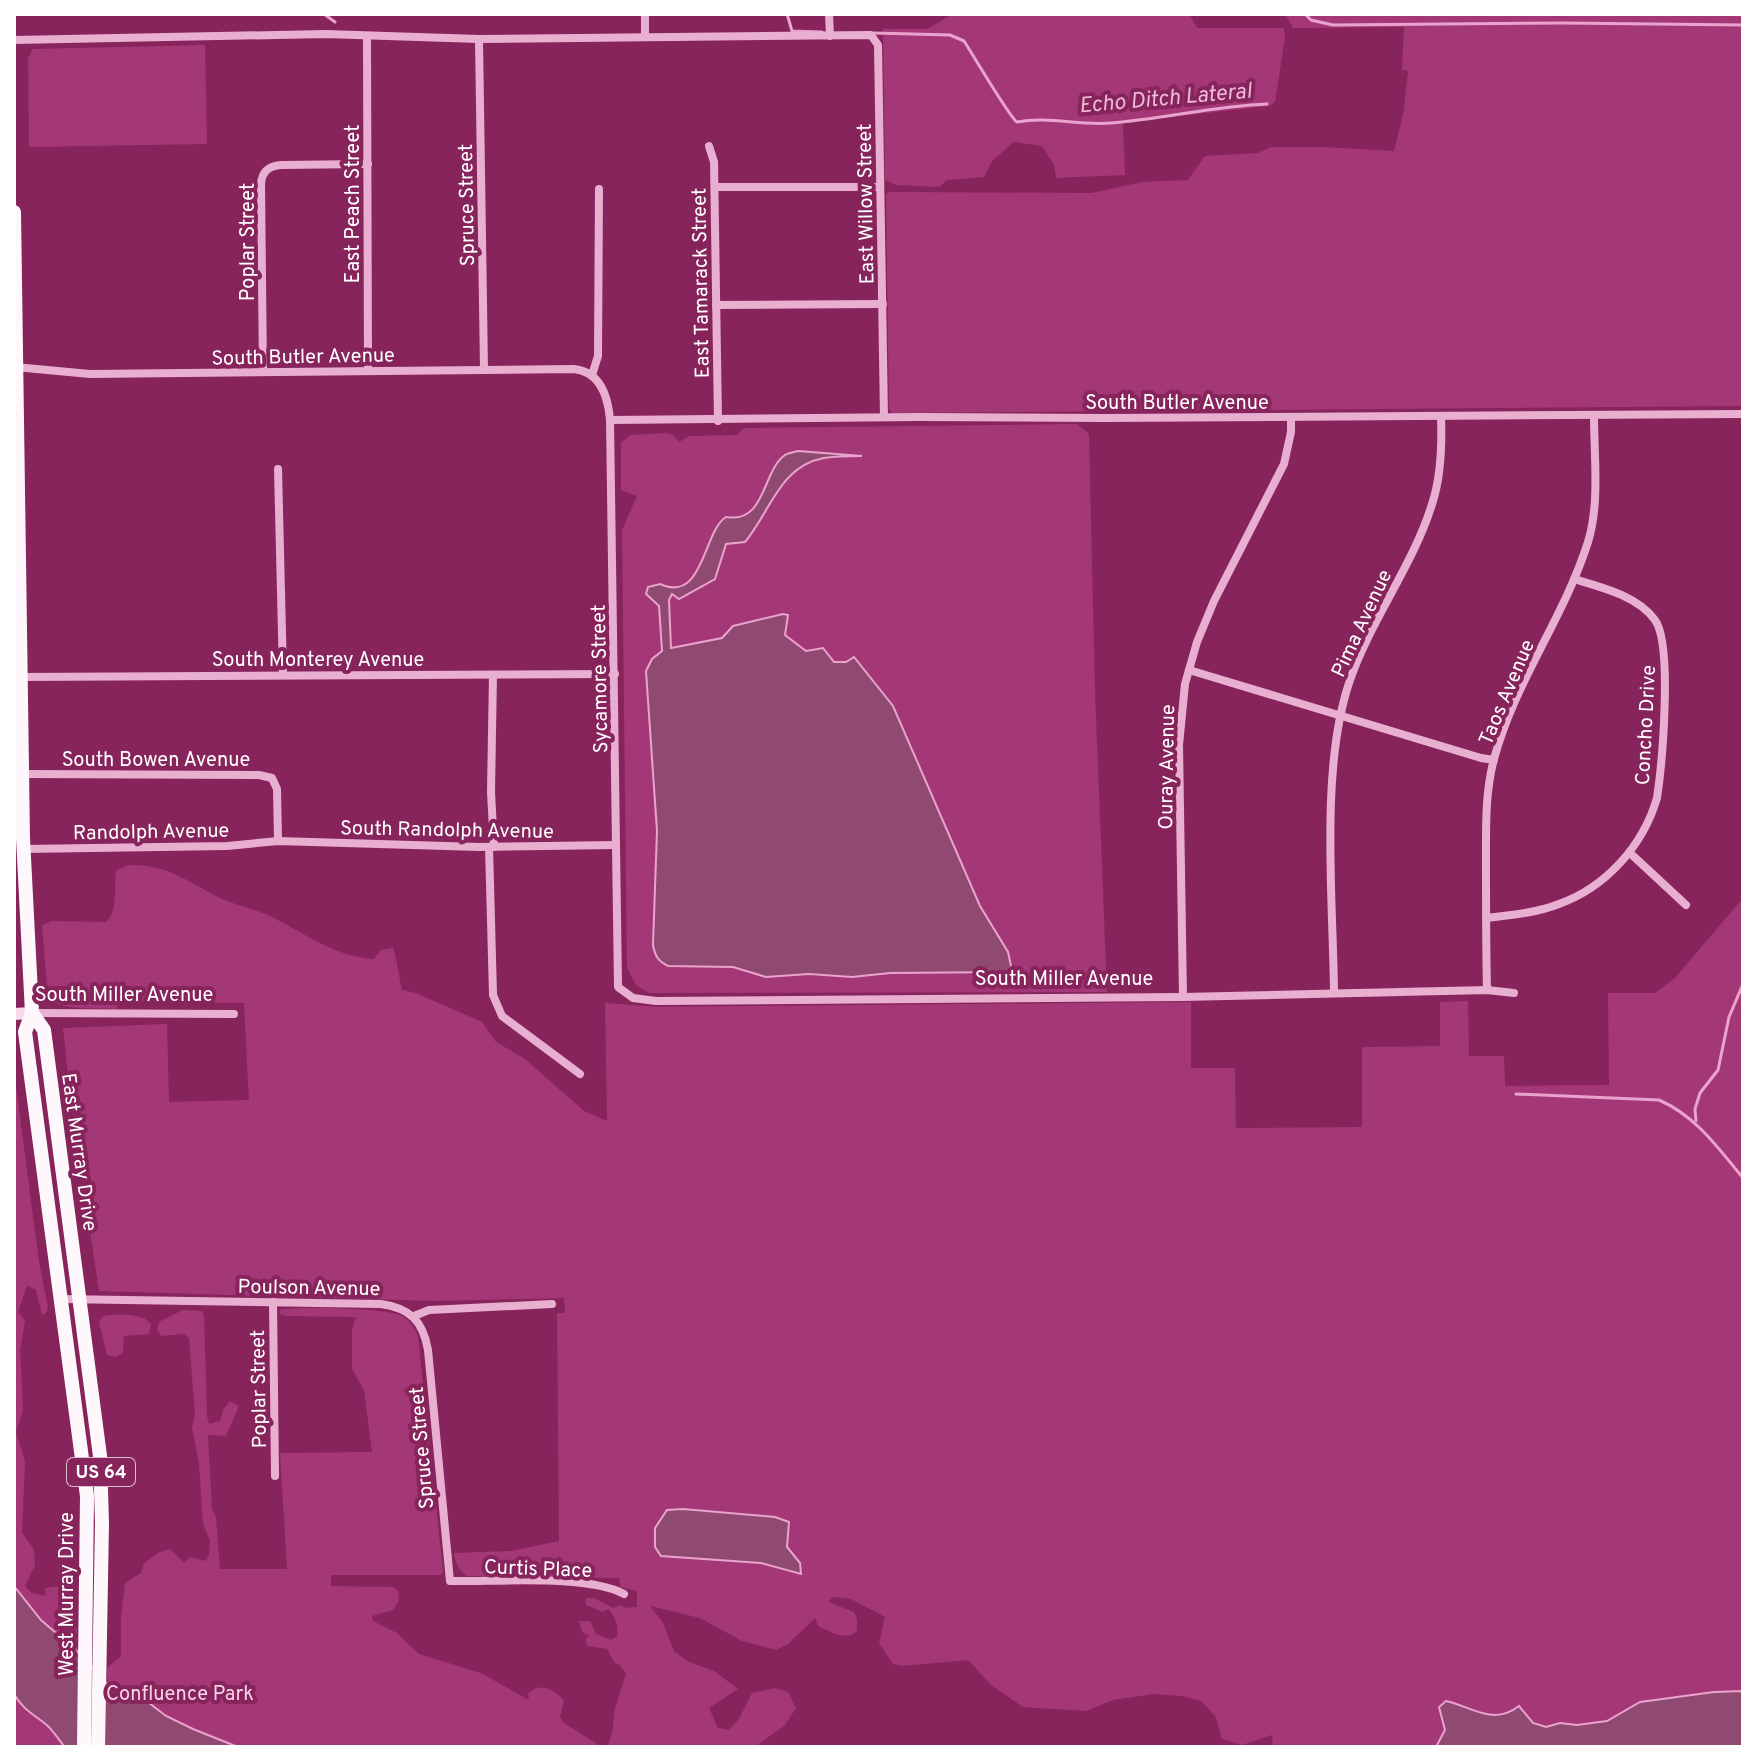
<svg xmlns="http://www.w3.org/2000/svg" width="1757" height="1761" font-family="Overpass,sans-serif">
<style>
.green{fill:#a43877;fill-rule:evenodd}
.water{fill:#904a72;stroke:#eaa3cd;stroke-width:2}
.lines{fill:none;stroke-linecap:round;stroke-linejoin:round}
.stream{stroke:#eaa3cd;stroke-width:3}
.minor{stroke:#e9afd1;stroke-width:8}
.secondary{stroke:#f7d9ea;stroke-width:12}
.trunk{stroke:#fef8fc;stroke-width:14}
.labels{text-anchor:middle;stroke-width:8;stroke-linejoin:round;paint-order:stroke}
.shield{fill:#87245c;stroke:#dbbdce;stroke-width:2}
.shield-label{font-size:18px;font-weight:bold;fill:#fff}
.street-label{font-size:20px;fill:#fff;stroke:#87245c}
.park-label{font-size:20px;fill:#f7d3e8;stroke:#87245c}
.water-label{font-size:22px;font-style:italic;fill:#f0bbda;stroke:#87245c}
</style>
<rect width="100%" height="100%" fill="#87245c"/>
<g class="green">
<polygon points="953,14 1189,14 1197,28 1284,28 1285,37 1275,102 1269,106 1125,122 1123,124 1125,175 1056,178 1054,165 1042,146 1014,142 992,161 984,177 947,180 939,187 896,185 885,180 883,29 927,29"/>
<polygon points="1285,14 1743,14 1743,406 892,413 889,409 886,194 890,192 1092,193 1142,182 1188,180 1205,156 1258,153 1271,147 1322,147 1394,151 1403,115 1408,71 1402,70 1404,27 1293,28"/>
<polygon points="205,45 207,144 29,147 28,58 33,49"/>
<path d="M 1077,424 L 1089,434 L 1095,692 L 1107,992 L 649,993 L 636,985 L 627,968 L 622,530 L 637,496 L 621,490 L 621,443 L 630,435 L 667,433 L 673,435 L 679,442 L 690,436 L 737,435 L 744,428 ZM 798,451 L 854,455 C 841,458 826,456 812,462 C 776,475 768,515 745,542 L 726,544 L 722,555 L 676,595 L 673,594 L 669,600 L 671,649 L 722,638 L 733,626 L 783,614 L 788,616 L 785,635 L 806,651 C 816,650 829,652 834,662 L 846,662 L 855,657 L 893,706 L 980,907 L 1008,952 L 1008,972 L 890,973 L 852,977 L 748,973 L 733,967 L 668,966 L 657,878 L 657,831 L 646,671 L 652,659 L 662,651 L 659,606 L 646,594 C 657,590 667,589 678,586 C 701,580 708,549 715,529 C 728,523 745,518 755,506 C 772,486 770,460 798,451 Z"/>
<path d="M 128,865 C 167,865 182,878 214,895 C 232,905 253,908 272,917 C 306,934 335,957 374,959 L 381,950 L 393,948 C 396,954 400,981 402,990 L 416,993 L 482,1022 L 496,1042 L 525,1059 L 584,1111 L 607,1121 L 605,1003 L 657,1007 L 1191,1002 L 1191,1068 L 1235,1068 L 1236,1128 L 1362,1127 L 1362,1047 L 1440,1046 L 1440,1002 L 1468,1001 L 1469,1056 L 1504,1056 L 1505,1086 L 1609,1085 L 1608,993 L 1655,993 L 1675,978 L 1743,898 L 1743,1691 L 1714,1692 L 1640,1702 L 1607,1721 L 1577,1725 L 1560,1723 L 1546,1727 L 1508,1715 L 1491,1716 L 1456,1703 L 1439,1707 L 1445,1730 L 1436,1747 L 1273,1747 L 1272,1735 L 1242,1745 L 1222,1739 L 1216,1717 L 1201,1701 L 1182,1696 L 1153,1694 L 1113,1700 L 1086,1711 L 1023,1707 L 991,1685 L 968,1660 L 902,1666 L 893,1664 L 879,1643 L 885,1617 L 851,1599 L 833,1597 L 828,1602 L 854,1612 L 857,1619 L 857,1631 C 846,1642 830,1631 818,1626 L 815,1618 L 788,1644 L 776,1650 L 742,1641 L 700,1618 L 650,1606 L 663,1623 L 674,1651 L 687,1661 L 714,1671 L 738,1689 L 709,1708 L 718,1728 L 729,1730 L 739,1719 L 752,1693 L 775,1688 L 788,1692 L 796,1708 L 785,1725 L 755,1747 L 122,1747 L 121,1690 L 107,1684 L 107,1668 L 121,1656 L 121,1617 L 125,1583 L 141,1573 L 144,1563 L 158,1553 L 170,1549 L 184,1563 L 190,1557 L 206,1561 L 209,1555 L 210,1541 L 203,1524 L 199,1463 L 192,1428 L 195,1415 L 189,1338 L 184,1334 L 161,1336 L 157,1330 L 159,1322 L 183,1310 L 202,1311 L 204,1316 L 207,1416 L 209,1424 L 220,1421 L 223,1410 L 230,1401 L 239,1406 L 226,1436 L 208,1435 L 212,1509 L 216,1517 L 220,1569 L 287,1569 L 280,1453 L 372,1452 L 364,1390 L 352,1369 L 352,1330 L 356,1317 L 286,1316 L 280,1314 L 280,1310 C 297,1306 387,1308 402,1316 C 410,1320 414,1328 418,1336 L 443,1572 L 440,1575 L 331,1575 L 331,1586 L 393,1587 L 398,1591 L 399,1600 L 393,1610 L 372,1616 L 373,1621 L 397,1633 L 419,1654 L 481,1673 L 529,1700 L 528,1693 C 543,1682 552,1689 564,1700 L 560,1717 L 564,1723 L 602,1747 L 607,1747 L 612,1734 L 615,1708 L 626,1674 L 620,1665 L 614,1662 L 607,1649 L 587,1646 L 586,1638 L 590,1636 L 582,1632 L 579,1621 L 590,1621 L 596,1634 L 611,1640 L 617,1636 C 619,1625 615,1618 609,1609 L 603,1612 L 586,1605 L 586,1598 L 594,1598 L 613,1608 L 621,1605 L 626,1608 L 637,1607 L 637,1591 L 620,1587 L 619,1578 L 467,1576 C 459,1571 455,1562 454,1553 L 511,1551 L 559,1541 L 557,1313 L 565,1313 L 564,1298 L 435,1301 L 99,1291 L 71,1105 L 63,1028 L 167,1024 L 169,1102 L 249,1100 L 244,1003 L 117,1001 L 117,1009 C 99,1008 59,1011 48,998 L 42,926 L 51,921 L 106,922 C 118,912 114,887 116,871 ZM 683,1509 L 775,1517 L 789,1522 L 787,1547 L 800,1563 L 800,1574 L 761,1563 L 661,1556 Z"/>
<polygon points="14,1071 39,1262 48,1307 46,1313 42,1315 36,1290 27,1285 18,1312 25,1321 20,1350 23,1410 16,1432 25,1461 22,1532 34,1550 35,1565 25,1586 32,1593 45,1596 45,1588 68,1585 77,1630 77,1651 41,1620 14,1586"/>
<path d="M 120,1314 C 131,1316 143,1314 151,1324 L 149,1334 L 124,1336 L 123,1353 L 116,1357 L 107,1355 L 99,1322 L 103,1316 Z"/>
<path d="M 14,1694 C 22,1708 31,1713 43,1722 C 52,1728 58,1739 65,1747 L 14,1747 Z"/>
</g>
<g class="water">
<path d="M 798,451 L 862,456 C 849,456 836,456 824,458 C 779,466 770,513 745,542 L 726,544 L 715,579 L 679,599 L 672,594 L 669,600 L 671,648 L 722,638 L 733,626 L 783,614 L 788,615 L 785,635 L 806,651 L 823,648 L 834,662 L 846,662 L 854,657 L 893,706 L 980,906 L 1008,952 L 1011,966 L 1008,972 L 890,973 L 852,977 L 809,974 L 766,977 L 733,967 L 668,966 C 658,961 655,956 653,945 L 657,831 L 646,671 L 652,659 L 662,651 L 659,606 L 646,594 L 648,587 L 660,584 C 704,604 703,531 726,517 C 766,524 762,471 785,455 C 789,453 794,452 798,451 Z"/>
<polygon points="683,1509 775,1517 789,1522 787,1547 800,1563 801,1574 761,1563 661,1556 655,1547 655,1528 667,1510"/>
<path d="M 14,1586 L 41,1620 L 77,1651 L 107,1684 L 140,1696 L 166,1716 L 193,1729 L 238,1747 L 65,1747 C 58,1739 52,1728 43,1722 C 31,1713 22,1708 14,1694 Z"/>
<path d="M 1743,1691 L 1743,1747 L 1436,1747 L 1445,1730 L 1439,1707 L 1446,1701 C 1473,1707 1493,1726 1519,1706 L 1533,1723 L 1546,1727 L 1560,1723 L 1577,1725 L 1607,1721 L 1640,1702 L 1714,1692 Z"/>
</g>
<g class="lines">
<g class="stream">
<polyline points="324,14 335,22"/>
<polyline points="787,14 792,31 822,32"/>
<polyline points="1305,14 1311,20 1333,25 1564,23 1743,25"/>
<path d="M 874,33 L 950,35 L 964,41 C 972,53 1010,118 1017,122 C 1049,116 1080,126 1111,123 C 1163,119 1214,106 1267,104"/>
<path d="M 1516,1094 L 1659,1100 C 1696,1116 1718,1148 1743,1178"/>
<polyline points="1696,1121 1695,1109 1700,1093 1718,1070 1729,1017 1743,984"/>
</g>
<g class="minor">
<polyline points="645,14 645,37"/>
<polyline points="829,14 830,36"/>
<polyline points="367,37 368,371"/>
<polyline points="479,39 484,370"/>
<polyline points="14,40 326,34 479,39 871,35 878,45 884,417"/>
<polyline points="709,146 714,162 718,421"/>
<polyline points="715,187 880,187"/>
<polyline points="716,305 883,304"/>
<path d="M 15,367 L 90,374 L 573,369 C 600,371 608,396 610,420 L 618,987 L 633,998 L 656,1001 L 1183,997 L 1487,990 L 1514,993"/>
<path d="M 263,372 L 261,184 C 262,171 269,166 281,165 L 368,164"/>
<polyline points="592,375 598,356 599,189"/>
<polyline points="610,420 918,417 1105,418 1743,414"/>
<polyline points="278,469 283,674"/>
<polyline points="1189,670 1481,758 1494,760"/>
<polyline points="493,675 491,792 494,847"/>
<polyline points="21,677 615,674"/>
<polyline points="22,774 259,775 272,778 277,789 278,841"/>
<polyline points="489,847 493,995 502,1016 580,1074"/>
<polyline points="24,849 227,846 278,841 479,847 616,845"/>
<polyline points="1630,853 1686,905"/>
<path d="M 1486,918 C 1511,915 1536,913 1559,904 C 1606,887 1643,846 1657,798 C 1662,765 1673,645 1655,620 C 1638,596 1601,587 1574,579"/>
<path d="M 1487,990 C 1486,947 1486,905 1486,862 C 1486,828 1485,792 1494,759 C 1514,683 1564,618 1588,542 C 1600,503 1594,457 1594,416"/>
<path d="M 1334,991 C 1333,899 1320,770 1349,683 C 1370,620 1414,565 1433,501 C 1441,475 1442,444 1441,417"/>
<polyline points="1183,997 1179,745 1185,684 1197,642 1214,601 1284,464 1291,432 1291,417"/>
<polyline points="33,1013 234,1014"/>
<path d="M 60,1299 L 381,1304 C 410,1308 423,1321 428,1350 L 450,1581 C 493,1582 588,1574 624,1594"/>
<polyline points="273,1302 275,1476"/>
<polyline points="414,1316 429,1310 552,1304"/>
</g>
<polyline class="secondary" points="14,1014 32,1013"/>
<g class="trunk">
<polyline points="14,212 23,838 32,1013 25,1032 87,1496 84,1747"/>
<polyline points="32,1013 44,1030 100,1456 102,1523 98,1747"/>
</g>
</g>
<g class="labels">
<rect class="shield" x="67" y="1458" width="68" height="28" rx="6"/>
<g class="shield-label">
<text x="101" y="1478">US 64</text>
</g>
<g class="street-label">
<text transform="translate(352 204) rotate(-90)" y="7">East Peach Street</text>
<text transform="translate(865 204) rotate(-91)" y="7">East Willow Street</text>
<text transform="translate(466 205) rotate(-91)" y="7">Spruce Street</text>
<text transform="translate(247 242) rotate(-90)" y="7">Poplar Street</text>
<text transform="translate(700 283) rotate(-91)" y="7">East Tamarack Street</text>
<text transform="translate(303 356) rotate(-1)" y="7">South Butler Avenue</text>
<text x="1177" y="409">South Butler Avenue</text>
<text transform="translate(1361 623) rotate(-65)" y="7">Pima Avenue</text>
<text x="318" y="666">South Monterey Avenue</text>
<text transform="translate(599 679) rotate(-91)" y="7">Sycamore Street</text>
<text transform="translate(1506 692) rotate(-67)" y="7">Taos Avenue</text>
<text transform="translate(1645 725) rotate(-87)" y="7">Concho Drive</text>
<text x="156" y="766">South Bowen Avenue</text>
<text transform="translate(1166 767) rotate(-89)" y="7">Ouray Avenue</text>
<text transform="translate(447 829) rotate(1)" y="7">South Randolph Avenue</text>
<text transform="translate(151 831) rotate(-1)" y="7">Randolph Avenue</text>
<text x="1064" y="985">South Miller Avenue</text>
<text x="124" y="1001">South Miller Avenue</text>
<text transform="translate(80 1152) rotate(82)" y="7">East Murray Drive</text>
<text transform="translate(309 1287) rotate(1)" y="7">Poulson Avenue</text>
<text transform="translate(258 1389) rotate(-91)" y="7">Poplar Street</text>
<text transform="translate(421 1448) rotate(-95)" y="7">Spruce Street</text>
<text transform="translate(538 1568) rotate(2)" y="7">Curtis Place</text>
<text transform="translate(66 1594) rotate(-90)" y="7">West Murray Drive</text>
</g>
<g class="park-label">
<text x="180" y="1700">Confluence Park</text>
</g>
<g class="water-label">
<text transform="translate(1165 97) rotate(-5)" y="8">Echo Ditch Lateral</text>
</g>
</g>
<rect width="1757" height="1761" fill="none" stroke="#ffffff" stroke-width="32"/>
</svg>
